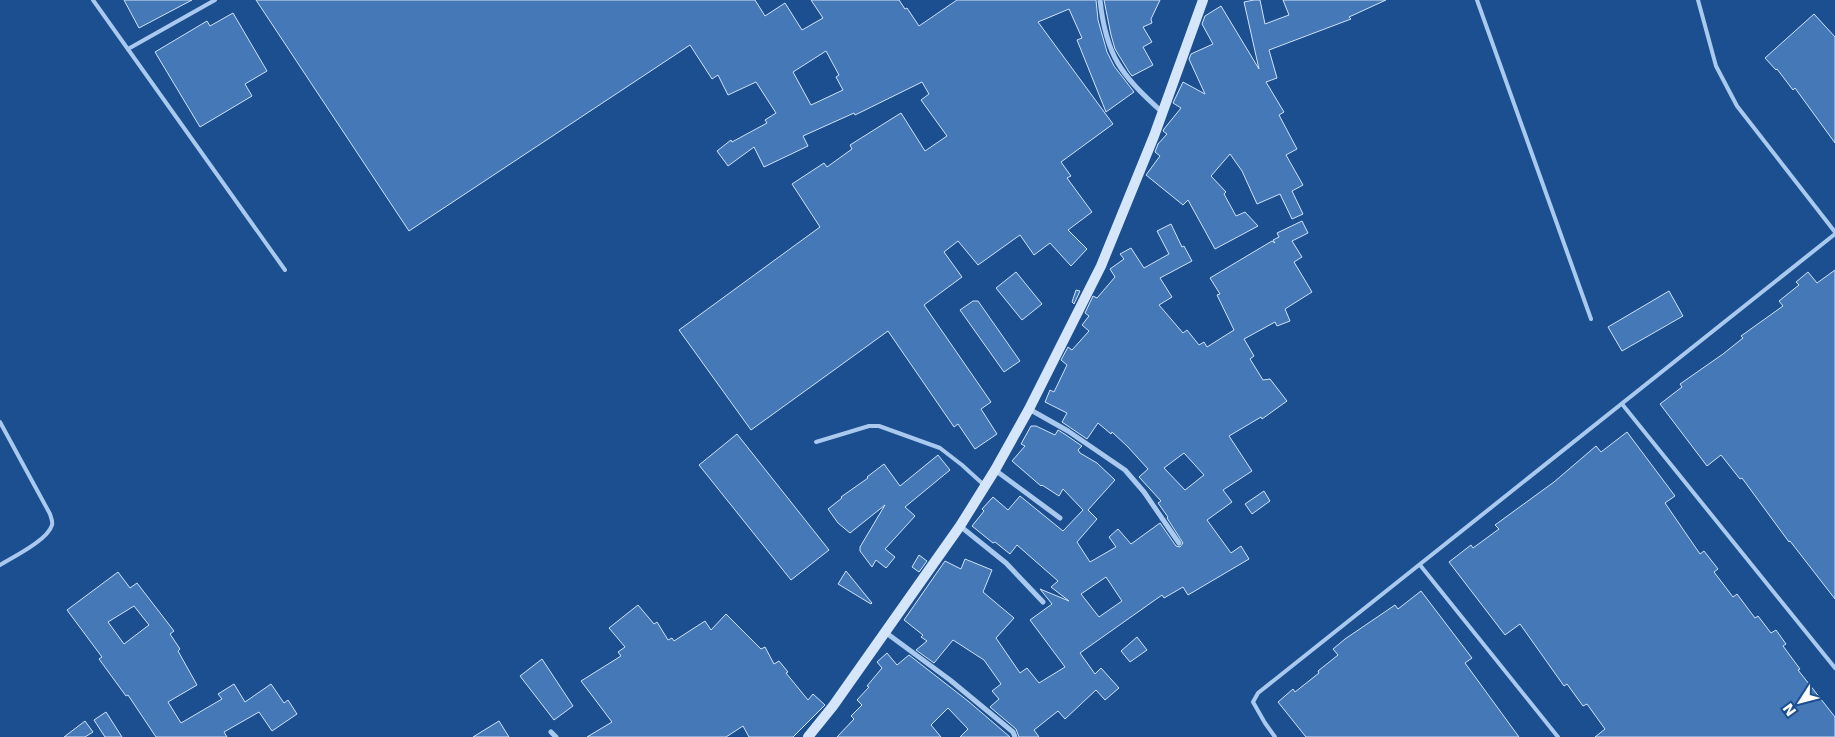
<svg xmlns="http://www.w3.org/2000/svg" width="1835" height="737" font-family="'DejaVu Sans',sans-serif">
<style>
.building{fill:#4478b7;stroke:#cfe3fa;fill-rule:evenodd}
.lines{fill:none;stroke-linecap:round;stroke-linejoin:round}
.lane{stroke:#a9c9ee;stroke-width:4}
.street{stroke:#a9c9ee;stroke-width:5}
.secondary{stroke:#d6e6fa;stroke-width:10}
</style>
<rect width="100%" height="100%" fill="#1b4f8f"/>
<g class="building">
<polygon points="124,0 192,0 139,28"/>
<path d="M 256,0 L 755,0 L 765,16 L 785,3 L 802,30 L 823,18 L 811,0 L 899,0 L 905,9 L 907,8 L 919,26 L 957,0 L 1096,0 L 1098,20 L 1107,52 L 1114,66 L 1134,92 L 1106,112 L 1077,40 L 1082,38 L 1069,9 L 1038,22 L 1113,124 L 1061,162 L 1071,176 L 1067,178 L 1092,212 L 1068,230 L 1087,249 L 1071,266 L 1050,243 L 1034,255 L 1020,235 L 978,265 L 958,241 L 944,252 L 962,277 L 924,305 L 991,402 L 981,409 L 997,434 L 975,449 L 958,424 L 954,427 L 888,331 L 751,430 L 679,330 L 820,227 L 792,184 L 824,163 L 827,167 L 852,149 L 850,145 L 901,113 L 925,151 L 947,136 L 921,100 L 929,94 L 922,82 L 855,115 L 854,113 L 803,136 L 808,146 L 764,167 L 754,147 L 728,166 L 717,151 L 731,140 L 732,142 L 767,123 L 765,120 L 776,113 L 756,82 L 728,95 L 718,75 L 712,79 L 690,45 L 409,231 ZM 826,51 L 839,75 L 836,77 L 843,90 L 811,105 L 793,72 Z"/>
<polygon points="1104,0 1160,0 1151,19 1152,23 1143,27 1152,42 1143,47 1153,65 1132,76 1129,72 1115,49 1111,35"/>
<polygon points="1254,0 1260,0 1265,24 1289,15 1283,0 1386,0 1349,17 1351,19 1269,50 1277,78 1266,82 1284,112 1279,115 1297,149 1286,155 1303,185 1292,191 1303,214 1292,219 1280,194 1257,204 1242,171 1230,154 1211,176 1226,192 1224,194 1236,216 1245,212 1258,226 1215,249 1188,200 1183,205 1146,175 1160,156 1155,152 1158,144 1167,134 1163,131 1164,129 1181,108 1173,103 1183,82 1205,94 1189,59 1191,54 1213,44 1202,24 1205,16 1221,6 1259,69 1244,2"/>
<polygon points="233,13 267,71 245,84 252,96 200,127 155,52 207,21 210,26"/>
<polygon points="1814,14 1835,37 1835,143 1795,88 1793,90 1777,69 1776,70 1765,58"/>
<path d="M 1302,221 L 1308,233 L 1292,241 L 1302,257 L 1294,262 L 1312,292 L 1285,309 L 1290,321 L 1277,326 L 1275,322 L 1244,339 L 1254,356 L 1250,359 L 1263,380 L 1270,379 L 1287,401 L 1262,419 L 1261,417 L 1229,436 L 1252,471 L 1223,490 L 1232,502 L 1207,520 L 1231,553 L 1241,546 L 1249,559 L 1188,595 L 1183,587 L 1164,598 L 1162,595 L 1080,653 L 1095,674 L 1101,668 L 1119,688 L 1105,700 L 1096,690 L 1065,719 L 1058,711 L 1034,730 L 1039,737 L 1019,737 L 1016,729 L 990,707 L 999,699 L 992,691 L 1001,684 L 984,660 L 953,640 L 934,663 L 916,650 L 927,641 L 921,637 L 923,635 L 904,620 L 945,561 L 961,569 L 965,559 L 992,570 L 983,592 L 1014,618 L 996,638 L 1020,673 L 1027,668 L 1039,683 L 1065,667 L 1030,620 L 1052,604 L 1040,589 L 1069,601 L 1051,587 L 1058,581 L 1017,545 L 1010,554 L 995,542 L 993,543 L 972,526 L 984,511 L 982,509 L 993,497 L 1008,510 L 1020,496 L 1063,531 L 1083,510 L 1063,489 L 1059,496 L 1042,485 L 1041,486 L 1012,461 L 1025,446 L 1021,444 L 1031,426 L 1036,426 L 1055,435 L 1058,430 L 1066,435 L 1082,446 L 1078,450 L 1080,453 L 1097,463 L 1115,480 L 1088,510 L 1097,519 L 1077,542 L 1090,562 L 1116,547 L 1109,537 L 1118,529 L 1131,544 L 1160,523 L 1176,546 L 1180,547 L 1183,543 L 1167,518 L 1168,517 L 1158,503 L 1161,501 L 1139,477 L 1148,469 L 1128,447 L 1112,432 L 1111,434 L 1098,423 L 1087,439 L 1062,422 L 1067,413 L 1045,402 L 1050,390 L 1054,392 L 1067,365 L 1061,360 L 1068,347 L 1072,350 L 1089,331 L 1082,325 L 1089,316 L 1085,313 L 1093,296 L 1097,298 L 1115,277 L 1110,269 L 1124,259 L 1120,254 L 1131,248 L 1144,268 L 1169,254 L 1157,231 L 1171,224 L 1182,247 L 1184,246 L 1192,261 L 1160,278 L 1172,297 L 1159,305 L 1183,333 L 1187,330 L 1199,345 L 1204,342 L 1207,347 L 1234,330 L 1217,295 L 1220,294 L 1210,278 L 1272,241 L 1275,243 L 1273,240 L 1279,237 L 1277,233 ZM 1184,453 L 1204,475 L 1185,490 L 1164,468 ZM 1106,577 L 1122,601 L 1099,617 L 1081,594 Z"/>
<polygon points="1835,270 1835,599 1790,541 1789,542 1742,478 1740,479 1721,455 1707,466 1660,404 1682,387 1680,384 1723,354 1743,338 1741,336 1783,306 1779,301 1799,285 1796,282 1808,272 1817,283"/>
<polygon points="1016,272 1042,304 1022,320 996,288"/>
<polygon points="1076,290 1080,291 1074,304 1072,302"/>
<polygon points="1669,291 1683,316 1622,351 1608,327"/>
<polygon points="973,301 978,301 1020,361 1004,372 960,310"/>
<polygon points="1627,432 1675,496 1665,503 1700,554 1704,551 1718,569 1714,572 1733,597 1737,594 1755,618 1758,616 1771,633 1776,630 1786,644 1783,646 1800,669 1798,670 1835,717 1835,737 1595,737 1605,729 1587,704 1583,706 1567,684 1564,686 1520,624 1505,635 1449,562 1471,545 1473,548 1499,529 1495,525 1554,482 1596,446 1601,452"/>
<polygon points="737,434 829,550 791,580 699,465"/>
<polygon points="938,455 950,470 905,507 915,516 885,549 895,557 886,568 876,560 872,567 860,551 860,547 885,505 850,533 838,523 828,509 842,498 841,497 868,478 867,477 884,464 900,486"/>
<polygon points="1264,491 1270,501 1252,514 1245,504"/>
<polygon points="919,555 927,561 919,572 912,567"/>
<polygon points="846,571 872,603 871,604 838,584"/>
<path d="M 118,572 L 130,588 L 137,583 L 174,631 L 170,634 L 180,649 L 178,651 L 197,685 L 168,702 L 181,723 L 222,699 L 218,694 L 234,684 L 245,702 L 271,684 L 284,703 L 288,700 L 297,714 L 272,731 L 259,712 L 224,732 L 227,737 L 156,737 L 128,695 L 126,696 L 99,659 L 102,657 L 67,610 ZM 134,606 L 149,625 L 124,644 L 108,622 Z"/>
<polygon points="1421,591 1472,658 1465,663 1519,737 1306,737 1278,702 1293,689 1295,692 1319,673 1318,671 1338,655 1333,649 1345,639 1395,605 1398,609"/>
<polygon points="638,605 654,624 657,622 668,640 672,638 674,641 705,621 711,630 726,614 761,649 765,647 774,664 779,661 788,672 786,673 808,700 813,694 825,705 793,737 749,737 743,726 726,737 587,737 612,722 581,681 621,656 618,652 625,647 609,628"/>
<polygon points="1137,637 1147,650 1130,662 1121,651"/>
<polygon points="887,653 897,665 909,655 968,701 1010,737 960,737 968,729 948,708 931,725 941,737 837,737 854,719 851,716 862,705 857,700 869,687 867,686 882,668 877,662"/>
<polygon points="542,659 573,706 554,720 520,676"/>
<polygon points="106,712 122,737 105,737 94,720"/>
<polygon points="85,721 93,732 85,737 64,737"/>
<polygon points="499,721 509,737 473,737"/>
</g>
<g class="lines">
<g class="lane">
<polyline points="93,0 285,270"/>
<polyline points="1477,0 1591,319"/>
<polyline points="1698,0 1716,66 1737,106 1835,232"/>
<polyline points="128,49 215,0"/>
<polyline points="1622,404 1835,668"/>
<path d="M 0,422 L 50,514 C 51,518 53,521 52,525 C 48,540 13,557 0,565"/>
<polyline points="816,442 869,426 879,426 940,448 962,465 984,485"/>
<polyline points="1420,565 1558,737"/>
<polyline points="1275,737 1265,723 1253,702 1258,693 1835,234"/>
</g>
<g class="street">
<path d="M 1100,0 C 1106,56 1121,75 1162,112"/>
<polyline points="1029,409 1068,431 1125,470 1144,492 1179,543"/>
<polyline points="995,470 1060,518"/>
<polyline points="960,526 1006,563 1043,602"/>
<polyline points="885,632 950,680 1013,732 1015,737"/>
<polyline points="551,732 556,737"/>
</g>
<polyline class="secondary" points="808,737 833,706 960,526 995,470 1029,409 1101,266 1154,136 1203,0"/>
</g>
<g transform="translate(1800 702) rotate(234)" stroke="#1b4f8f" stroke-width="4" paint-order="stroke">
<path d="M0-4L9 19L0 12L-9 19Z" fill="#ffffff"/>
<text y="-8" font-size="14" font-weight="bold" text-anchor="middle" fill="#ffffff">N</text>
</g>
</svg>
